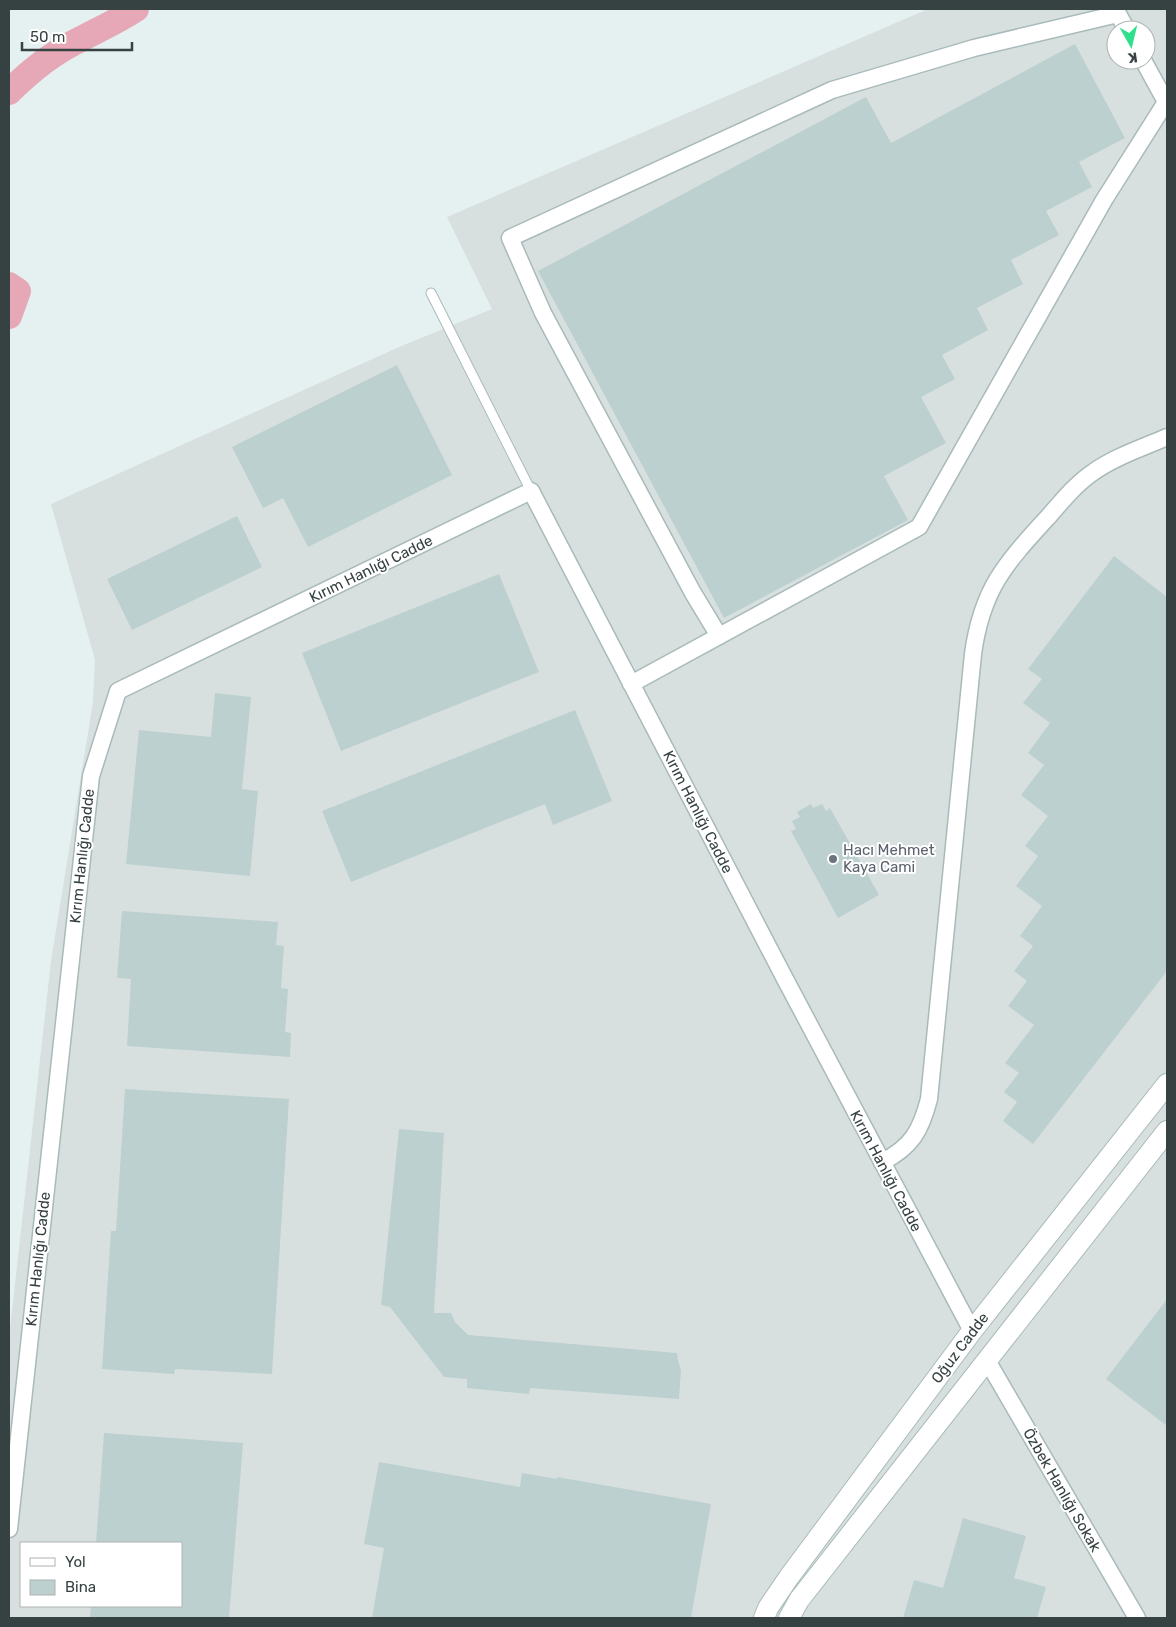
<svg xmlns="http://www.w3.org/2000/svg" width="1176" height="1627" font-family="Rubik,sans-serif">
<style>
.industrial{fill:#d7e0df;fill-rule:evenodd}
.lines{fill:none;stroke-linecap:round;stroke-linejoin:round}
.river{stroke:#e6a8b6;stroke-width:26}
.building{fill:#bcd0d0}
.service-casing{stroke:#a9baba;stroke-width:11}
.minor-casing{stroke:#a9baba;stroke-width:19}
.tertiary-casing{stroke:#a9baba;stroke-width:22}
.service{stroke:#fff;stroke-width:9}
.minor{stroke:#fff;stroke-width:16}
.tertiary{stroke:#fff;stroke-width:20}
.worship-dot{fill:#6b7280;stroke:#fff;stroke-width:2}
.labels{text-anchor:middle;stroke-width:4;stroke-linejoin:round;paint-order:stroke}
.street-label{font-size:15px;fill:#364242;stroke:#fff}
.worship-label{font-size:15px;fill:#5b616d;stroke:#fff;text-anchor:start}
</style>
<rect width="100%" height="100%" fill="#e5f0f0"/>
<path class="industrial" d="M 928,9 L 1167,9 L 1167,1618 L 9,1618 L 9,1338 L 51,961 L 93,702 L 95,660 L 51,504 L 399,347 L 492,309 L 447,217 ZM 1116,30 L 1146,30 L 1146,60 L 1116,60 ZM 21,1543 L 181,1543 L 181,1606 L 21,1606 Z"/>
<g class="lines">
<g class="river">
<path d="M 9,92 C 30,71 54,52 81,39 C 100,29 118,21 136,9"/>
<polyline points="9,285 18,291 9,316"/>
</g>
</g>
<g class="building">
<polygon points="1075,44 1125,138 1079,162 1092,187 1046,211 1059,235 1011,260 1023,284 977,308 988,330 942,355 955,379 921,397 946,443 884,476 908,520 724,618 538,271 866,97 891,143"/>
<polygon points="397,365 452,475 308,547 283,498 263,508 232,447"/>
<polygon points="237,516 262,567 132,630 107,579"/>
<polygon points="1114,556 1167,597 1167,971 1033,1144 1003,1121 1017,1102 1004,1092 1019,1073 1005,1063 1034,1025 1008,1006 1027,981 1014,971 1033,946 1020,936 1042,906 1016,886 1038,856 1025,846 1048,816 1021,795 1044,765 1028,753 1050,723 1023,703 1042,679 1028,669"/>
<polygon points="499,574 539,672 341,751 302,653"/>
<polygon points="215,693 251,697 242,789 258,791 250,876 126,864 139,730 211,737"/>
<polygon points="575,710 612,801 553,825 545,804 351,882 322,811"/>
<polygon points="811,804 813,808 822,804 826,811 830,808 879,895 838,918 791,831 796,829 792,821 800,817 797,812"/>
<polygon points="122,911 278,922 276,945 284,946 281,988 288,989 285,1032 291,1033 290,1057 127,1046 131,979 117,978"/>
<polygon points="125,1089 289,1099 272,1374 175,1369 174,1374 102,1369 111,1231 116,1231"/>
<polygon points="399,1129 444,1133 434,1313 451,1313 455,1322 468,1335 677,1353 678,1361 681,1370 679,1399 530,1388 529,1394 467,1388 467,1379 444,1377 390,1307 381,1305"/>
<polygon points="1167,1299 1167,1426 1106,1379"/>
<polygon points="104,1433 243,1443 229,1618 90,1618 91,1606 181,1606 181,1543 96,1543"/>
<polygon points="379,1462 520,1487 522,1473 557,1479 557,1477 711,1504 691,1618 372,1618 384,1548 364,1544"/>
<polygon points="963,1518 1026,1536 1014,1578 1046,1587 1037,1618 903,1618 914,1580 943,1588"/>
</g>
<g class="lines">
<defs>
<polyline id="service" points="431,293 531,491"/>
<g id="minor">
<polyline points="719,636 693,593 543,313 510,238 832,90 974,48 1118,14 1127,30"/>
<polyline points="631,684 919,527 1104,200 1166,102 1143,60"/>
<path d="M 882,1162 C 912,1147 921,1130 929,1099 L 973,654 C 982,588 1006,563 1049,516 C 1062,501 1075,485 1092,473 C 1114,457 1142,448 1167,437"/>
<polyline points="988,1362 1137,1618"/>
<polyline points="9,1529 91,776 118,691 531,491 784,977 972,1331"/>
</g>
<g id="tertiary">
<polyline points="764,1618 768,1608 789,1577 972,1331 1167,1084"/>
<polyline points="789,1618 799,1600 1167,1131"/>
</g>
</defs>
<use href="#service" class="service-casing"/>
<use href="#minor" class="minor-casing"/>
<use href="#tertiary" class="tertiary-casing"/>
<use href="#service" class="service"/>
<use href="#minor" class="minor"/>
<use href="#tertiary" class="tertiary"/>
</g>
<circle class="worship-dot" cx="833" cy="859" r="5"/>
<g class="labels">
<g class="street-label">
<text transform="translate(371 569) rotate(-26)" y="5">Kırım Hanlığı Cadde</text>
<text transform="translate(698 812) rotate(63)" y="5">Kırım Hanlığı Cadde</text>
<text transform="translate(82 856) rotate(-84)" y="5">Kırım Hanlığı Cadde</text>
<text transform="translate(886 1171) rotate(62)" y="5">Kırım Hanlığı Cadde</text>
<text transform="translate(38 1259) rotate(-84)" y="5">Kırım Hanlığı Cadde</text>
<text transform="translate(960 1348) rotate(-53)" y="5">Oğuz Cadde</text>
<text transform="translate(1062 1490) rotate(60)" y="5">Özbek Hanlığı Sokak</text>
</g>
<g class="worship-label">
<text x="843" y="855">Hacı Mehmet<tspan x="843" dy="17">Kaya Cami</tspan></text>
</g>
</g>
<rect width="1176" height="1627" fill="none" stroke="#364242" stroke-width="20"/>
<rect x="20" y="1542" width="162" height="65" fill="#ffffff" stroke="#afb3b3"/>
<rect x="30" y="1558" width="25" height="8" fill="#ffffff" stroke="#afb3b3"/>
<text x="65" y="1567" font-size="15" fill="#364242">Yol</text>
<rect x="30" y="1580" width="25" height="15" fill="#bcd0d0" stroke="#afb3b3"/>
<text x="65" y="1592" font-size="15" fill="#364242">Bina</text>
<g transform="translate(1131 45) rotate(172)"><circle r="24" fill="#ffffff" stroke="#afb3b3"/>
<path d="M0-4L9 19L0 12L-9 19Z" fill="#2edf8b"/>
<text y="-8" font-size="14" font-weight="bold" text-anchor="middle" fill="#364242">K</text>
</g>
<path d="M22 42v8h110v-8" fill="none" stroke="#364242" stroke-width="2.5"/>
<text x="30" y="42" font-size="15" fill="#364242" stroke="#ffffff" stroke-width="4" paint-order="stroke">50 m</text>
</svg>
